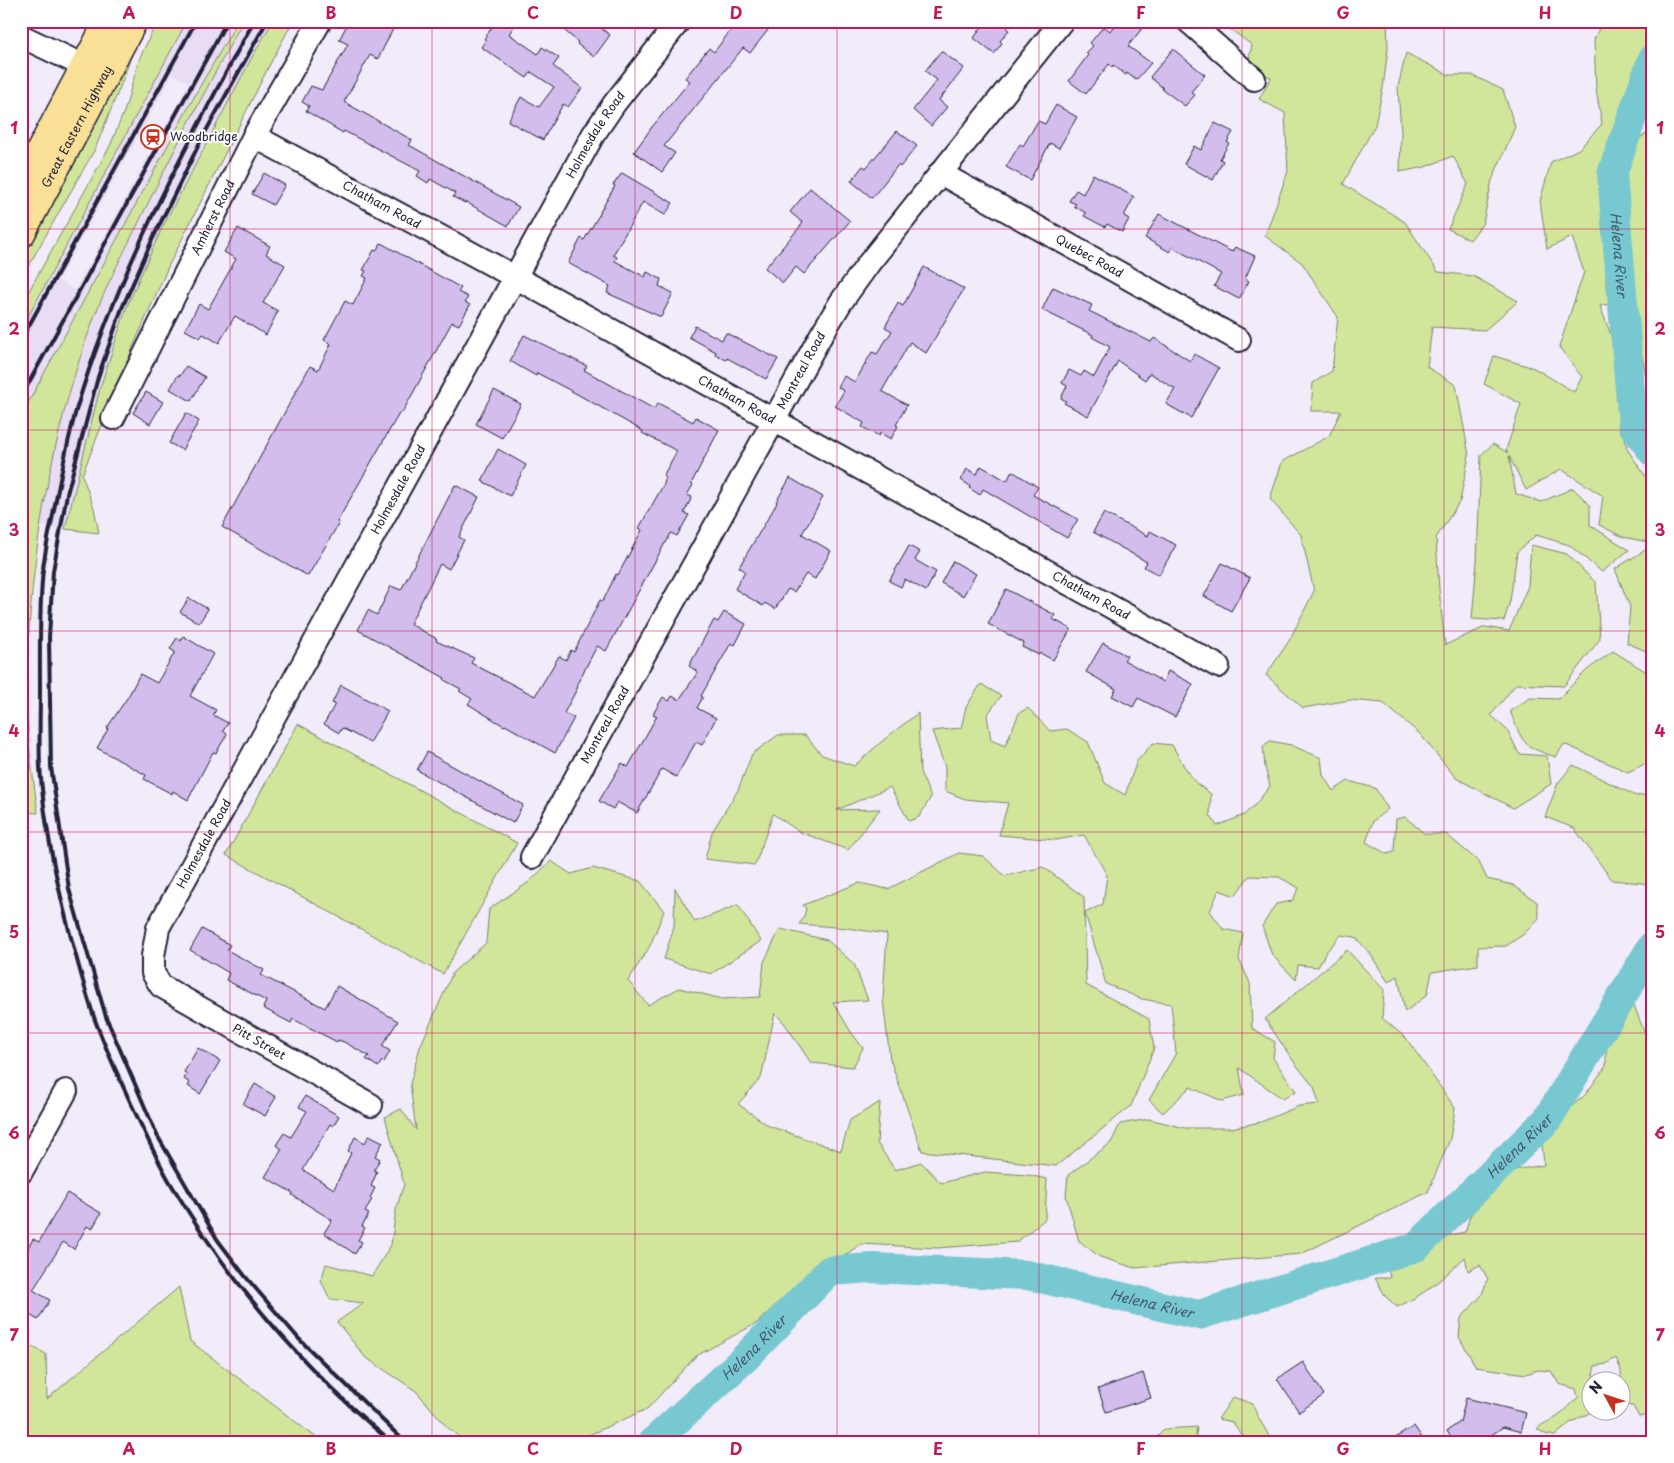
<svg xmlns="http://www.w3.org/2000/svg" width="1674" height="1463" font-family="'Playpen Sans',sans-serif">
<style>
.built{fill:#e9ddf6;fill-rule:evenodd}
.green{fill:#d1e69b;stroke:#7a846b}
.lines{fill:none;stroke-linecap:round;stroke-linejoin:round}
.river{stroke:#78c8d1;stroke-width:30}
.building{fill:#d3bded;stroke:#22223b}
.minor-casing{stroke:#22223b;stroke-width:26}
.highway-casing{stroke:#22223b;stroke-width:31}
.minor{stroke:#fff;stroke-width:22}
.highway{stroke:#fadf96;stroke-width:28}
.rail{stroke:#22223b;stroke-width:4}
.grid{fill:none;stroke:#c2185b;stroke-width:1;stroke-opacity:0.55}
.labels{text-anchor:middle;stroke-width:4;stroke-linejoin:round;paint-order:stroke}
.street-label{font-size:12px;fill:#22223b;stroke:#fff}
.poi-label{font-size:12px;fill:#22223b;stroke:#fff;text-anchor:start}
.water-label{font-size:14px;font-style:italic;fill:#405c70;stroke:#fff}
.neatline{fill:none;stroke:#c2185b;stroke-width:2}
.grid-label{font-size:16px;text-anchor:middle;font-weight:bold;fill:#c2185b}
</style>
<rect width="100%" height="100%" fill="#f2ebfa"/>
<filter id="ink" filterUnits="userSpaceOnUse"><feTurbulence type="fractalNoise" baseFrequency=".02" numOctaves="2"/><feDisplacementMap in="SourceGraphic" scale="10" xChannelSelector="R" yChannelSelector="G"/><feConvolveMatrix kernelMatrix="1 2 1 2 8 2 1 2 1" color-interpolation-filters="sRGB"/></filter>
<g filter="url(#ink)">
<g class="built">
<path d="M 187,21 L 238,21 L 199,88 L 21,416 L 21,330 ZM 173,74 L 189,83 L 75,290 L 58,280 Z"/>
<polygon points="243,21 273,21 251,59 162,228 127,306 100,388 65,529 40,526 53,453 73,380 94,316 157,185 204,91"/>
</g>
<g class="green">
<polygon points="142,21 147,21 135,45 124,77 95,149 21,279 21,251"/>
<polygon points="157,21 187,21 21,330 21,305 110,146 125,109 139,60"/>
<path d="M 238,21 L 243,21 C 206,89 170,157 137,226 C 122,256 106,286 94,318 C 57,417 36,523 29,629 C 27,662 26,696 28,730 C 30,757 34,785 38,813 L 21,812 L 21,416 L 199,88 Z"/>
<polygon points="273,21 293,21 269,66 168,267 133,347 82,475 94,508 99,533 65,529 100,388 127,306 162,228 251,59"/>
<polygon points="1219,21 1387,21 1388,48 1383,88 1375,125 1343,184 1405,222 1438,272 1473,276 1518,301 1485,330 1432,327 1427,367 1456,385 1469,455 1460,501 1436,538 1439,589 1445,645 1485,627 1509,631 1528,586 1531,545 1567,554 1596,583 1600,639 1564,686 1516,684 1491,715 1508,731 1519,754 1547,756 1551,784 1513,808 1456,778 1420,734 1383,703 1350,700 1303,708 1266,675 1289,641 1314,591 1301,535 1270,499 1282,462 1329,436 1341,411 1311,411 1313,383 1332,371 1338,317 1302,263 1265,236 1288,171 1285,113 1259,99 1271,78 1248,63 1252,45"/>
<polygon points="1602,21 1653,21 1653,30 1626,106 1601,196 1607,245 1606,285 1614,303 1600,306 1617,351 1620,405 1627,449 1653,487 1653,543 1623,537 1599,525 1603,496 1561,469 1526,490 1509,456 1516,494 1541,502 1573,488 1590,505 1590,525 1629,550 1602,572 1569,545 1536,535 1517,552 1510,601 1504,621 1472,619 1477,561 1481,455 1493,444 1508,453 1506,450 1521,404 1484,384 1494,356 1534,368 1574,392 1582,377 1559,347 1584,272 1572,237 1547,249 1540,201 1551,162 1579,149 1602,124 1596,89 1594,40"/>
<polygon points="1406,53 1449,75 1472,75 1503,90 1515,127 1492,180 1483,223 1470,240 1448,229 1468,184 1453,156 1425,167 1400,172 1401,133 1398,87"/>
<polygon points="1653,130 1653,163 1645,181 1653,215 1653,413 1643,361 1633,321 1625,260 1621,192 1633,142"/>
<polygon points="1650,547 1653,548 1653,654 1627,643 1630,607 1615,569"/>
<path d="M 1613,651 L 1653,676 L 1653,760 L 1628,772 L 1564,744 L 1556,757 C 1521,746 1523,743 1510,711 L 1530,698 L 1558,699 L 1587,670 Z"/>
<polygon points="981,684 1001,696 987,715 991,740 1005,746 1019,713 1028,708 1050,731 1067,729 1088,742 1105,783 1125,795 1137,761 1153,743 1172,745 1184,766 1197,784 1211,794 1210,815 1217,826 1244,815 1256,804 1270,786 1265,767 1263,746 1270,741 1291,745 1321,758 1323,775 1333,791 1348,781 1375,788 1388,809 1373,821 1366,842 1387,854 1394,852 1396,819 1405,817 1425,834 1446,834 1479,862 1487,879 1513,885 1537,902 1539,918 1524,934 1506,946 1478,947 1478,965 1432,972 1427,995 1405,1012 1398,976 1388,982 1369,952 1355,937 1341,935 1326,952 1318,967 1298,965 1296,980 1272,955 1262,926 1276,904 1292,901 1299,888 1279,877 1249,876 1235,896 1219,890 1210,911 1223,929 1243,933 1239,959 1250,983 1252,1028 1275,1042 1273,1058 1296,1091 1283,1099 1239,1068 1244,1095 1222,1101 1190,1087 1163,1113 1149,1100 1176,1053 1171,1004 1142,999 1106,984 1085,913 1103,904 1107,875 1084,835 1056,840 999,835 1008,803 965,799 945,791 945,767 932,731 961,728 966,707"/>
<polygon points="918,713 920,772 931,797 919,817 909,821 890,787 837,810 880,809 848,850 800,832 773,814 755,865 705,859 712,832 738,790 752,754 778,735 805,735 822,755 854,766 887,737"/>
<polygon points="298,724 517,843 443,974 226,855"/>
<polygon points="1573,765 1636,796 1653,794 1653,880 1651,884 1612,880 1574,828 1545,817 1558,783"/>
<polygon points="959,853 983,856 1005,876 1043,867 1084,897 1086,985 1149,1019 1154,1048 1131,1106 1056,1166 922,1151 890,1059 883,1000 887,934 847,928 799,924 803,919 806,909 803,905 859,883 888,889"/>
<polygon points="551,861 571,874 593,868 640,881 664,911 650,946 628,981 648,1005 679,988 722,999 760,997 764,962 780,929 827,940 854,964 868,1000 833,1002 851,1032 863,1048 853,1067 811,1063 785,1024 775,1013 761,1078 738,1104 769,1126 841,1151 850,1120 880,1102 877,1143 895,1170 921,1162 941,1183 985,1172 1028,1175 1047,1179 1045,1219 1017,1242 937,1248 861,1244 784,1297 757,1323 696,1356 647,1409 573,1442 465,1442 447,1427 416,1391 365,1357 337,1322 364,1303 330,1299 321,1281 326,1264 372,1276 391,1245 396,1210 404,1184 385,1117 401,1109 416,1130 410,1084 420,1047 453,972 486,943 489,909 529,882"/>
<polygon points="675,888 695,922 738,905 761,941 711,974 664,959 674,926"/>
<polygon points="1347,950 1384,990 1382,1018 1406,1038 1455,1108 1450,1139 1428,1192 1301,1254 1135,1268 1100,1257 1079,1241 1066,1196 1068,1175 1111,1143 1120,1124 1149,1119 1185,1128 1231,1128 1261,1122 1299,1106 1319,1104 1314,1087 1294,1062 1265,1019"/>
<path d="M 1632,1000 L 1653,1055 L 1652,1414 L 1639,1417 L 1633,1406 L 1624,1405 L 1622,1401 L 1621,1370 L 1616,1358 L 1606,1364 L 1595,1366 L 1593,1374 L 1597,1380 L 1592,1380 L 1592,1410 L 1593,1411 L 1570,1423 L 1555,1436 L 1545,1434 L 1537,1429 C 1543,1423 1550,1421 1557,1417 C 1565,1412 1572,1403 1578,1397 L 1576,1389 L 1559,1384 L 1551,1371 L 1538,1370 L 1526,1374 L 1476,1367 L 1459,1337 L 1461,1318 L 1481,1296 L 1488,1279 L 1480,1265 L 1468,1271 L 1465,1257 C 1443,1278 1426,1294 1397,1307 L 1386,1297 L 1375,1278 L 1390,1278 L 1388,1268 L 1407,1262 L 1428,1253 L 1446,1236 L 1465,1232 L 1470,1216 L 1490,1190 L 1514,1170 L 1544,1165 L 1542,1144 L 1558,1122 L 1573,1105 L 1585,1095 L 1606,1066 L 1606,1043 L 1622,1025 Z"/>
<polygon points="179,1287 190,1341 322,1442 21,1442 21,1341 46,1354 47,1399"/>
<path d="M 1233,1397 L 1253,1404 C 1257,1419 1266,1427 1271,1442 L 1248,1442 L 1232,1422 L 1218,1419 Z"/>
<polygon points="1197,1427 1195,1442 1152,1442 1165,1429"/>
</g>
<g class="lines">
<g class="river">
<path id="s1" d="M 1653,58 L 1612,174 L 1633,425 L 1653,452"/>
<path id="s2" d="M 653,1442 L 745,1358 L 829,1271 L 872,1268 L 1027,1275 L 1199,1315 L 1416,1247 L 1547,1120 L 1653,945"/>
</g>
</g>
<g class="building">
<polygon points="349,21 397,21 378,59 370,55 344,102 412,140 409,145 519,207 508,226 466,202 465,203 453,197 455,193 430,179 428,183 417,176 420,171 344,131 343,133 306,111 309,106 302,102 311,86 322,90 348,44 339,40"/>
<polygon points="496,21 507,21 514,26 509,34 538,54 542,47 559,58 553,66 582,88 568,107 563,104 543,140 508,121 521,97 539,107 554,87 531,72 527,78 481,47 486,40 484,39"/>
<polygon points="572,21 609,21 602,29 610,35 594,57 577,44 578,42 565,31"/>
<polygon points="738,21 757,21 768,30 750,53 743,48 664,146 675,153 662,172 634,152 652,127 690,81 685,78 709,48 714,52"/>
<polygon points="986,21 1012,21 1007,29 1009,30 1000,41 1002,43 994,54 974,38"/>
<polygon points="1117,21 1148,21 1128,46 1151,63 1136,80 1127,73 1126,75 1113,65 1112,67 1109,64 1086,94 1069,81 1088,55 1086,53 1093,46 1090,43 1104,26 1110,31"/>
<polygon points="1173,49 1205,75 1191,92 1195,95 1185,106 1162,89 1163,88 1150,77"/>
<polygon points="941,51 964,68 939,100 947,107 931,126 913,110 937,80 925,71"/>
<polygon points="1056,105 1077,117 1059,148 1050,143 1030,180 1006,167 1020,144 1023,146 1038,121 1045,124"/>
<polygon points="1215,123 1233,132 1227,142 1229,143 1220,159 1223,161 1213,180 1184,164 1194,146 1201,150"/>
<polygon points="897,131 917,146 900,167 898,165 872,198 851,181 863,166 866,168"/>
<polygon points="264,173 285,185 273,205 252,194"/>
<polygon points="622,173 673,203 665,215 643,202 613,255 617,257 615,261 645,277 647,272 661,279 659,286 673,293 661,317 607,293 610,286 568,263 581,238 584,240 601,212 600,212 615,186 613,185"/>
<polygon points="1093,174 1134,197 1124,216 1129,219 1122,232 1107,224 1105,227 1084,216 1086,213 1074,206 1076,204 1069,201 1076,190 1083,194"/>
<polygon points="810,188 850,221 804,274 796,267 783,283 765,268 803,223 790,212"/>
<polygon points="1159,214 1232,252 1235,247 1255,256 1245,279 1249,281 1239,299 1214,286 1221,274 1172,247 1170,252 1145,238"/>
<polygon points="238,228 270,246 266,254 285,265 263,303 278,311 266,335 235,316 219,343 203,334 200,338 185,330 199,304 208,309 236,259 224,252"/>
<polygon points="381,243 461,288 458,292 468,297 465,302 470,305 459,325 452,322 402,413 400,412 385,438 337,522 339,523 308,576 222,527 310,366 318,370 331,344 324,340 345,301 353,305 367,278 363,276 366,271 363,270 374,250 376,251"/>
<polygon points="924,267 964,289 926,353 910,342 882,391 907,405 896,425 898,426 891,439 880,433 879,436 862,427 864,423 835,406 844,391 838,387 844,376 855,382 872,352 877,354 892,331 885,327 898,303 903,306"/>
<polygon points="1053,287 1092,305 1089,311 1151,342 1154,338 1190,361 1194,354 1219,368 1191,418 1166,404 1175,389 1150,373 1145,380 1118,361 1088,416 1064,403 1066,401 1061,398 1067,386 1062,383 1069,370 1081,376 1084,371 1094,377 1110,347 1092,337 1093,335 1042,310"/>
<polygon points="695,326 722,340 726,333 778,359 766,379 727,358 726,360 715,354 716,352 689,337"/>
<polygon points="524,335 587,366 584,370 654,409 658,403 693,422 696,417 719,430 691,484 693,485 687,495 692,497 684,513 689,515 677,536 671,533 666,543 665,543 606,651 597,646 576,686 578,687 564,713 574,718 555,753 505,725 504,726 468,704 472,699 459,691 461,689 444,680 445,678 358,630 368,610 377,615 391,586 401,590 455,485 479,497 459,537 464,540 449,569 440,564 410,624 437,639 436,641 474,658 471,663 535,696 559,656 566,660 571,650 574,652 600,600 603,601 616,574 618,575 642,530 639,528 665,482 664,481 666,478 663,476 677,451 642,433 643,431 577,394 537,373 536,376 510,361"/>
<polygon points="186,366 205,377 191,401 170,389 178,375 180,376"/>
<polygon points="494,390 521,404 502,438 476,424"/>
<polygon points="146,392 163,402 150,424 133,413"/>
<polygon points="186,413 199,421 182,450 169,443"/>
<polygon points="498,449 526,465 510,496 482,481"/>
<polygon points="981,466 1007,481 1012,471 1038,487 1033,495 1078,519 1067,538 983,489 980,495 969,488 970,486 961,480 967,469 977,474"/>
<polygon points="790,478 823,497 802,534 831,551 815,579 806,574 794,592 788,589 775,609 765,603 763,606 735,589 745,571 739,567 777,503 776,502"/>
<polygon points="1104,513 1148,536 1150,531 1176,545 1159,575 1144,567 1147,562 1093,532"/>
<polygon points="909,546 920,552 915,560 936,572 926,591 905,579 901,587 889,581"/>
<polygon points="953,561 976,574 963,596 941,583"/>
<polygon points="1222,563 1250,578 1231,611 1204,596"/>
<polygon points="1006,589 1055,615 1053,619 1071,629 1053,660 1040,653 1039,655 1022,647 1024,643 988,624"/>
<polygon points="189,598 208,609 199,623 180,612"/>
<polygon points="724,612 746,624 735,645 731,643 701,696 703,697 697,708 716,718 702,745 696,742 676,777 662,769 637,813 617,802 613,809 599,801 622,763 628,767 657,716 653,714 663,697 669,701 672,696 679,700 698,672 689,666 714,620 718,622"/>
<polygon points="183,636 213,654 190,696 216,710 213,715 228,723 223,731 227,734 216,753 213,752 188,800 173,791 172,794 144,779 146,775 97,748 108,729 107,728 129,695 140,674 157,683 175,652 170,649 177,638 181,641"/>
<polygon points="1103,643 1127,656 1124,660 1163,682 1168,671 1193,684 1175,717 1138,698 1133,707 1112,696 1116,689 1086,672"/>
<polygon points="341,685 388,711 370,743 342,728 339,733 324,724 335,704 332,703"/>
<polygon points="427,752 523,805 513,823 417,770"/>
<polygon points="202,929 230,945 227,950 264,970 261,975 325,1008 337,986 398,1021 382,1046 390,1051 384,1062 382,1061 378,1067 366,1059 369,1056 344,1042 338,1040 337,1042 293,1019 291,1023 263,1008 266,1001 226,980 229,973 190,950"/>
<polygon points="198,1048 220,1061 200,1094 188,1086 190,1083 184,1079 187,1074 184,1072"/>
<polygon points="255,1084 276,1097 265,1116 243,1104"/>
<polygon points="305,1096 339,1116 333,1126 330,1124 303,1170 334,1189 351,1153 348,1151 355,1137 365,1143 369,1135 383,1142 375,1156 380,1159 374,1170 377,1172 371,1186 375,1188 370,1198 372,1199 365,1212 369,1214 362,1226 365,1228 358,1240 362,1242 355,1254 324,1233 332,1220 292,1195 293,1193 265,1177 282,1149 276,1145 284,1133 291,1137 307,1111 299,1107"/>
<polygon points="67,1193 101,1213 92,1229 87,1226 74,1249 63,1242 33,1290 50,1300 38,1320 21,1310 21,1266 27,1256 24,1254 33,1239 39,1242"/>
<polygon points="1303,1362 1324,1395 1299,1412 1277,1379"/>
<polygon points="1143,1373 1151,1398 1106,1412 1098,1389"/>
<polygon points="1466,1398 1526,1413 1521,1432 1503,1427 1481,1442 1454,1442 1447,1431 1460,1422"/>
<polygon points="1414,1426 1425,1442 1389,1442"/>
</g>
<g class="lines">
<defs>
<g id="minor">
<polyline points="1188,21 1254,79"/>
<polyline points="21,36 99,73"/>
<path id="s3" d="M 254,136 L 515,277 L 1218,666"/>
<path id="s4" d="M 940,173 L 1239,340"/>
<path id="s5" d="M 113,418 L 254,136 L 320,21"/>
<path id="s6" d="M 532,857 L 820,337 L 841,302 L 869,263 L 1062,21"/>
<path id="s7" d="M 371,1105 L 161,986 L 153,973 L 153,956 L 158,928 L 593,135 L 614,104 L 679,21"/>
<polyline points="21,1172 66,1091"/>
</g>
<g id="highway">
<polyline points="21,188 109,21"/>
<path id="s8" d="M 21,233 L 133,21"/>
</g>
</defs>
<use href="#minor" class="minor-casing"/>
<use href="#highway" class="highway-casing"/>
<use href="#minor" class="minor"/>
<use href="#highway" class="highway"/>
<g class="rail">
<path d="M 254,21 C 186,145 118,271 77,407 C 67,442 60,479 53,515 C 49,533 45,551 43,569 C 39,609 40,648 40,688 C 40,714 39,741 40,767 C 44,822 55,876 69,930 C 77,960 85,991 95,1020 C 109,1058 126,1093 143,1129 C 153,1150 163,1172 176,1192 C 233,1286 306,1371 391,1442"/>
<polyline points="267,21 201,140 153,238 122,308 98,377 67,494 53,571 49,637 51,767 69,889 106,1017 157,1135 217,1239 245,1276 299,1339 405,1442"/>
<polyline points="21,340 196,21"/>
<polyline points="21,397 227,21"/>
</g>
</g>
</g>
<path class="grid" d="M 230,21 L 230,1442M 432,21 L 432,1442M 635,21 L 635,1442M 837,21 L 837,1442M 1039,21 L 1039,1442M 1242,21 L 1242,1442M 1444,21 L 1444,1442M 21,229 L 1653,229M 21,430 L 1653,430M 21,631 L 1653,631M 21,832 L 1653,832M 21,1033 L 1653,1033M 21,1234 L 1653,1234"/>
<defs>
<symbol id="station-ring" viewBox="-11 -11 22 22"><circle r="9.5" fill="#fff" stroke="#c8321e" stroke-width="1.5"/><path d="M-3-6H3Q5-6 5-4V2Q5 4 3 4L4.5 6H3L1.5 4h-3L-3 6H-4.5L-3 4Q-5 4-5 2V-4Q-5-6-3-6ZM-3.5-4v3h7v-3ZM-3.5 1v1.5H-2V1ZM2 1v1.5H3.5V1Z" fill="#c8321e"/></symbol>
</defs>
<g fill-rule="evenodd">
<use href="#station-ring" x="139" y="123" width="28" height="28"/>
</g>
<g class="labels">
<g class="street-label">
<text dy="4" stroke="none"><textPath href="#s8" startOffset="120">Great Eastern Highway</textPath></text>
<text dy="4" stroke="none"><textPath href="#s7" startOffset="1208">Holmesdale Road</textPath></text>
<text dy="4" stroke="none"><textPath href="#s3" startOffset="145">Chatham Road</textPath></text>
<text dy="4" stroke="none"><textPath href="#s5" startOffset="224">Amherst Road</textPath></text>
<text dy="4" stroke="none"><textPath href="#s4" startOffset="171">Quebec Road</textPath></text>
<text dy="4" stroke="none"><textPath href="#s6" startOffset="556">Montreal Road</textPath></text>
<text dy="4" stroke="none"><textPath href="#s3" startOffset="550">Chatham Road</textPath></text>
<text dy="4" stroke="none"><textPath href="#s7" startOffset="802">Holmesdale Road</textPath></text>
<text dy="4" stroke="none"><textPath href="#s3" startOffset="955">Chatham Road</textPath></text>
<text dy="4" stroke="none"><textPath href="#s6" startOffset="151">Montreal Road</textPath></text>
<text dy="4" stroke="none"><textPath href="#s7" startOffset="398">Holmesdale Road</textPath></text>
<text transform="translate(259 1042) rotate(30)" y="4">Pitt Street</text>
</g>
<g class="poi-label">
<text x="170" y="141">Woodbridge</text>
</g>
<g class="water-label">
<text dy="5" stroke="none"><textPath href="#s1" startOffset="204">Helena River</textPath></text>
<text dy="5" stroke="none"><textPath href="#s2" startOffset="992">Helena River</textPath></text>
<text dy="5" stroke="none"><textPath href="#s2" startOffset="572">Helena River</textPath></text>
<text dy="5" stroke="none"><textPath href="#s2" startOffset="138">Helena River</textPath></text>
</g>
</g>
<rect width="1674" height="1463" fill="none" stroke="#fff" stroke-width="55"/>
<g transform="translate(1606 1396) rotate(310)"><circle r="24" fill="#ffffff" stroke="#a7a7b1"/>
<path d="M0-4L9 19L0 12L-9 19Z" fill="#c8321e"/>
<text y="-8" font-size="14" font-weight="bold" text-anchor="middle" fill="#22223b">N</text>
</g>
<rect x="28" y="28" width="1618" height="1408" class="neatline"/>
<g class="grid-label">
<text x="129" y="19">A</text>
<text x="331" y="19">B</text>
<text x="533" y="19">C</text>
<text x="736" y="19">D</text>
<text x="938" y="19">E</text>
<text x="1141" y="19">F</text>
<text x="1343" y="19">G</text>
<text x="1545" y="19">H</text>
<text x="14" y="134">1</text>
<text x="1660" y="134">1</text>
<text x="14" y="335">2</text>
<text x="1660" y="335">2</text>
<text x="14" y="536">3</text>
<text x="1660" y="536">3</text>
<text x="14" y="737">4</text>
<text x="1660" y="737">4</text>
<text x="14" y="938">5</text>
<text x="1660" y="938">5</text>
<text x="14" y="1139">6</text>
<text x="1660" y="1139">6</text>
<text x="14" y="1341">7</text>
<text x="1660" y="1341">7</text>
<text x="129" y="1455">A</text>
<text x="331" y="1455">B</text>
<text x="533" y="1455">C</text>
<text x="736" y="1455">D</text>
<text x="938" y="1455">E</text>
<text x="1141" y="1455">F</text>
<text x="1343" y="1455">G</text>
<text x="1545" y="1455">H</text>
</g>
</svg>
